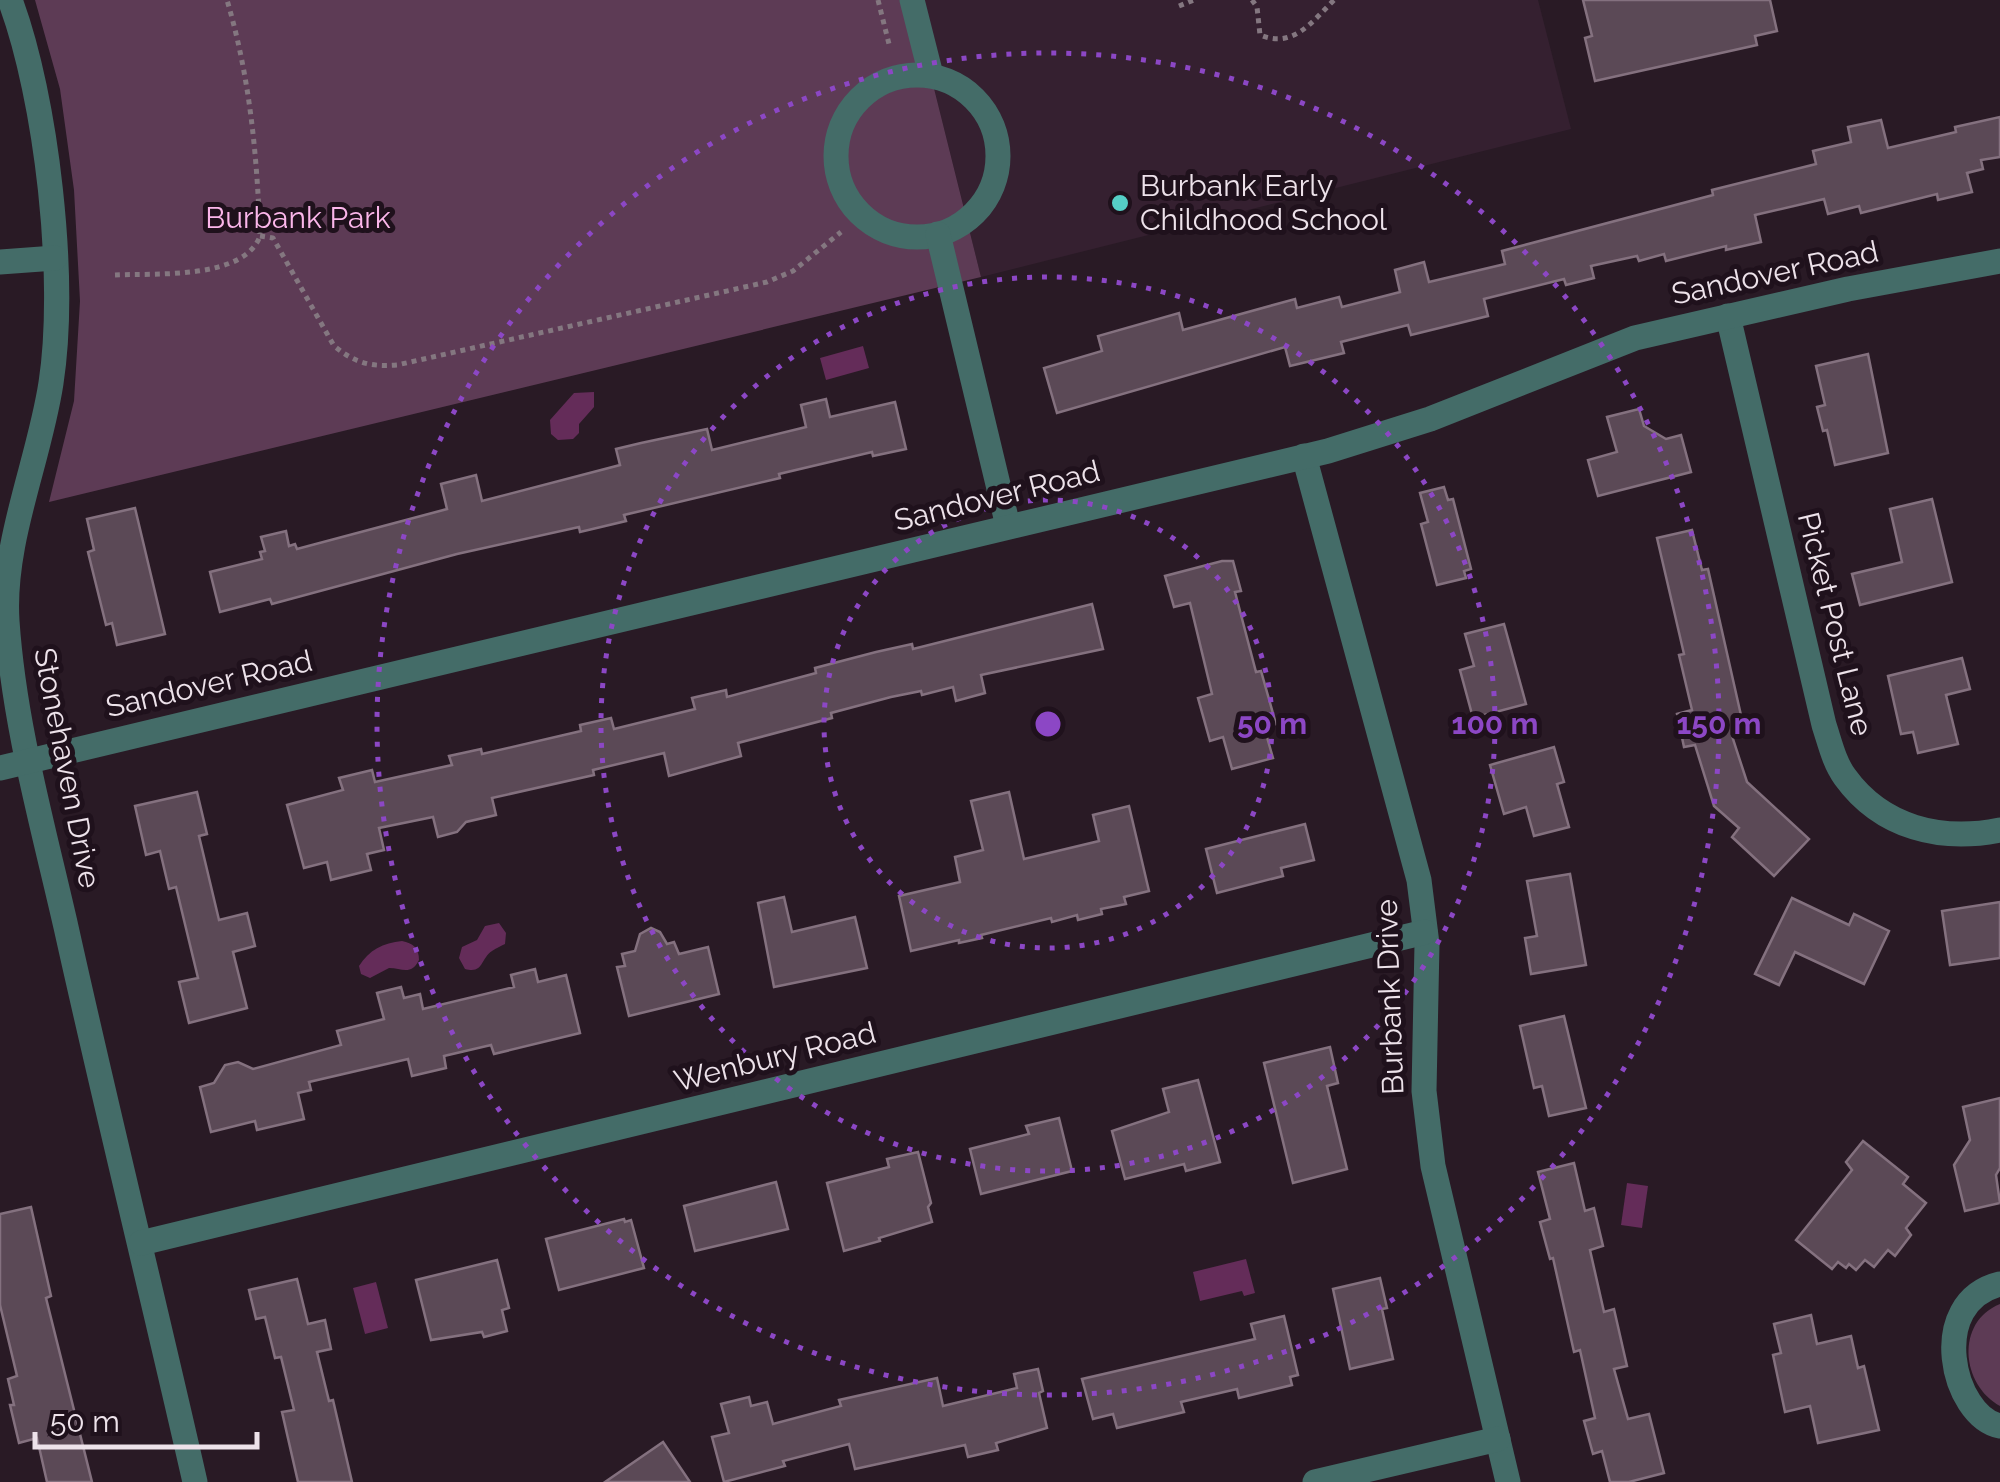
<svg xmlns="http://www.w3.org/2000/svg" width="2000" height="1482" font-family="Raleway,sans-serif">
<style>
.built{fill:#352030}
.green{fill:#5d3b55}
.water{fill:#642c59}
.building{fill:#5b4956;stroke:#84717f;stroke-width:2.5}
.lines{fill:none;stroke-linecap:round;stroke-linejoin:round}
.path{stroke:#847780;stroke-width:5;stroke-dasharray:5 5;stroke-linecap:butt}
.minor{stroke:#446c68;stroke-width:25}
.ring{fill:none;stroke:#8c47c5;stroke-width:5;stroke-dasharray:5 10}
.poi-dot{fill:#55cec6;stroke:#1f111c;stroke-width:4}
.labels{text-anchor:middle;stroke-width:10;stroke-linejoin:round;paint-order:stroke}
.poi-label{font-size:30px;fill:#ede2ea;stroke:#1f111c;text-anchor:start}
.park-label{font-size:30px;fill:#fbb6ea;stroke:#1f111c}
.street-label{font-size:30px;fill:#ede2ea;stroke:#1f111c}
.centre{fill:#8c47c5;stroke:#1f111c;stroke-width:5}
.ring-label{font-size:30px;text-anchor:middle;font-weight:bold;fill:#8c47c5;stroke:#1f111c;stroke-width:10;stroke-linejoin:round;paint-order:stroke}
</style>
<rect width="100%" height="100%" fill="#291a25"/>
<polygon class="built" points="912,0 1538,0 1571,129 981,277"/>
<g class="green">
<polygon points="35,0 912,0 981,277 49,502 74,401 80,301 74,190 60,89"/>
<path d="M 2000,1304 L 2000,1406 C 1961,1385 1955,1322 2000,1304 Z"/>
</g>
<g class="water">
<polygon points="863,346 869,368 826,380 820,358"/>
<polygon points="594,392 594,407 579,424 579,433 573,439 558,440 551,434 550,420 574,393"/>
<path d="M 499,923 L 506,933 L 505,944 C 501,946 496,948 492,951 C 480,959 484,974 465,969 L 459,958 L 462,947 L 477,940 L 485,926 Z"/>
<path d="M 402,941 C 413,943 419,948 419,960 C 411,976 402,968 389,968 L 370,978 L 361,974 L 359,966 C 369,950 383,943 402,941 Z"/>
<polygon points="1627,1183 1648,1186 1642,1228 1621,1225"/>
<polygon points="1246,1259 1255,1293 1244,1296 1242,1291 1200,1301 1193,1272"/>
<polygon points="376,1282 388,1328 365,1334 353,1288"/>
</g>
<g class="building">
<polygon points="1583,0 1770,0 1777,31 1755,36 1757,45 1595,81 1585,38 1592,36"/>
<polygon points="2000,117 2000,157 1981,160 1983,169 1967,173 1972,192 1938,200 1937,194 1861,213 1859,206 1828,214 1824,199 1755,215 1761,242 1726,250 1726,246 1666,261 1664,254 1639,261 1637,256 1591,266 1594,278 1566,285 1564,279 1484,299 1488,316 1411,335 1408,325 1341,342 1344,353 1290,366 1285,347 1057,413 1044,368 1102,351 1098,336 1179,313 1183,330 1295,299 1297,308 1339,297 1342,307 1400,292 1395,270 1424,262 1429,282 1505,264 1502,251 1713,195 1712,190 1816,164 1813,151 1851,142 1848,127 1881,120 1888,148 1956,132 1955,127"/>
<polygon points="1868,354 1888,453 1835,465 1827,430 1823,431 1817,407 1825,405 1816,366"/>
<polygon points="826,399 830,417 895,402 906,449 873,456 872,452 779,474 780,478 624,515 626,521 580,532 579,527 457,554 272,604 270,599 220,612 210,572 262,559 260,552 265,551 261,537 286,531 289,546 295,544 297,549 447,509 441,484 476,475 482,501 620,465 616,449 641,443 707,429 712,450 806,427 801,405"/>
<polygon points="1639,409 1644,426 1666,439 1681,435 1691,472 1598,496 1588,460 1617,452 1607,417"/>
<polygon points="1444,487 1448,500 1453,499 1471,569 1464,571 1466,578 1437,585 1421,524 1428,522 1420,493"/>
<polygon points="1932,499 1952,582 1860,605 1852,574 1902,562 1890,509"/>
<polygon points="135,508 165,634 117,645 112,623 106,625 88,552 94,550 87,519"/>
<polygon points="1692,530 1702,570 1708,569 1745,733 1732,736 1747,782 1809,839 1774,876 1732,837 1739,828 1714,806 1695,745 1684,747 1677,714 1692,710 1679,655 1684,654 1657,538"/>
<polygon points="1222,561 1233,561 1241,591 1235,592 1256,672 1261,671 1276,724 1264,727 1273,758 1232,769 1223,737 1210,741 1198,698 1212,694 1190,603 1174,607 1165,576"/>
<polygon points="1092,604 1103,649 981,675 985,693 956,701 953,687 922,695 921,691 891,697 831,713 832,718 738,743 741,756 669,776 664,753 593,770 594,775 492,798 496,815 466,822 457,832 438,837 433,817 379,828 384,850 367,854 371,870 331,880 327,862 304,868 287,805 343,790 339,778 372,770 375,782 452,765 449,756 481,749 482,754 581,731 580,725 611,718 614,729 695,709 692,698 726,690 727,697 816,673 815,668 876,652 912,644 913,649"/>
<polygon points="1504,624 1526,704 1473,718 1460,670 1474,666 1465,634"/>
<polygon points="1962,658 1970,689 1946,695 1958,744 1918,753 1913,732 1901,734 1888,676"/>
<polygon points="1554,747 1564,782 1557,784 1569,827 1534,836 1526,807 1504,814 1490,765"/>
<polygon points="197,792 207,834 199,836 219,920 247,913 255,946 233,952 247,1008 189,1023 179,982 198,978 176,887 169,889 160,851 146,855 135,806"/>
<polygon points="1009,792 1024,859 1099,841 1093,815 1129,806 1149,891 1124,897 1126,904 1101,909 1102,914 1078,920 1077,915 1052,922 1051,918 981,935 982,938 959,943 959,940 911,951 899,896 960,882 955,857 983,850 971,801"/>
<polygon points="1305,824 1314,860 1281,868 1283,876 1217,893 1206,849"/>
<polygon points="1570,874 1586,965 1531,974 1525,938 1537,936 1527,881"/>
<polygon points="784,897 792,932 855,917 867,968 774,987 758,903"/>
<polygon points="1792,898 1849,925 1854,914 1889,931 1864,984 1795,952 1779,985 1755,974"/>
<polygon points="2000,902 2000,958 1950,965 1942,911"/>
<polygon points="651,928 660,932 667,944 674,942 679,954 708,947 719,994 629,1016 617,967 625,966 622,954 635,951 640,934"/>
<polygon points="535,969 538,982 566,975 580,1033 494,1054 491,1045 444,1056 446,1068 412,1076 408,1059 309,1082 311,1090 298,1093 304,1119 257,1130 255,1121 211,1132 200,1087 214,1083 225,1065 238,1062 253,1069 341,1045 337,1031 384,1019 377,993 401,987 404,998 420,994 423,1009 514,987 511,975"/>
<polygon points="1564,1016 1586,1108 1549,1116 1542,1086 1534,1088 1520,1026"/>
<polygon points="1330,1047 1338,1083 1327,1086 1347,1169 1293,1183 1264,1063"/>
<polygon points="1198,1080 1220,1162 1186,1171 1184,1164 1125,1179 1112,1131 1169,1112 1163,1089"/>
<polygon points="2000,1098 2000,1168 1996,1175 2000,1203 1965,1211 1954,1165 1970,1140 1963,1107"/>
<polygon points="1059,1118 1072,1171 981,1194 970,1149 1029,1134 1026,1126"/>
<polygon points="1863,1141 1908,1177 1903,1184 1926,1203 1906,1228 1911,1235 1895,1256 1888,1250 1874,1267 1865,1260 1856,1270 1849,1264 1846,1268 1838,1262 1832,1269 1796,1240 1852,1170 1846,1162"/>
<polygon points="918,1152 931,1203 928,1207 932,1222 879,1238 880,1241 844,1251 827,1183 889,1167 887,1159"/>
<polygon points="1574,1163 1585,1211 1594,1208 1603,1246 1590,1250 1604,1312 1614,1309 1627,1366 1614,1369 1628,1419 1649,1414 1664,1473 1629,1482 1610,1482 1602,1451 1593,1454 1584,1421 1595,1418 1580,1350 1574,1352 1553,1258 1550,1259 1540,1222 1550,1219 1538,1172"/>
<polygon points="776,1182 788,1229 695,1251 684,1206"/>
<polygon points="31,1207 51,1296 46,1298 92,1482 47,1482 37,1438 19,1443 10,1405 14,1405 8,1379 17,1376 0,1305 0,1214"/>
<polygon points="624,1219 625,1222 631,1220 644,1268 559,1290 546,1239"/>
<polygon points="497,1260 509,1308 502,1310 507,1331 484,1337 482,1332 431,1340 416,1280"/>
<polygon points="1380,1278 1387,1308 1382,1309 1393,1359 1350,1369 1333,1289"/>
<polygon points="297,1279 308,1324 325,1320 331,1349 317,1352 329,1401 333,1400 352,1482 298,1482 282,1412 294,1410 281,1357 275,1358 265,1317 256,1319 249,1290"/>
<polygon points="1811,1315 1817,1344 1851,1336 1858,1368 1864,1366 1879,1430 1818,1443 1810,1406 1785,1412 1773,1355 1781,1353 1774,1324"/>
<polygon points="1284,1316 1298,1375 1290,1377 1292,1385 1239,1398 1237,1389 1181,1402 1184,1412 1117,1428 1113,1414 1093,1419 1082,1379 1255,1339 1251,1324"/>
<polygon points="1038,1369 1043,1391 1039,1393 1047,1428 996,1443 998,1450 968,1457 965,1445 855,1469 849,1444 783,1461 785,1466 724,1482 712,1437 729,1433 721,1404 749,1397 751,1406 767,1402 773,1424 841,1406 839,1400 937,1378 943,1406 1017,1388 1014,1374"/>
<polygon points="663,1442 690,1482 605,1482"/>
</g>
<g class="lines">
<g class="path">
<polyline points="878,0 890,48"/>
<path d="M 1252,0 L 1257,7 L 1260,35 C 1293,49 1312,22 1334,0"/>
<polyline points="1179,6 1194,0"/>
<path d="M 260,236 L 273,238 L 334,346 C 355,363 370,367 397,365 L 767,282 L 793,271 L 841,232"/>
<path d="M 115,275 C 155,273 244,280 260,236 C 257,155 250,78 227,0"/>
</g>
<g class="minor">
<path d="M 10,0 C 47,99 67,278 51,383 C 39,462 2,541 7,621 C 14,724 43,826 66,927 C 107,1112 153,1297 195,1482"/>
<polyline points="912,0 931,75"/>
<circle cx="917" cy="156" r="81"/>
<polyline points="938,234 1008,526"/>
<polyline points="0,262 55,258"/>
<path d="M 1728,316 L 1824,725 C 1830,743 1834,762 1845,777 C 1882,828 1941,842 2000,830"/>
<polyline points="1304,456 1419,880 1427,944 1424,1091 1433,1166 1508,1482"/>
<polyline points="0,768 1328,451 1430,419 1635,338 1848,289 2000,261"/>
<polyline points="141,1243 1425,932"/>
<path d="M 2000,1284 C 1926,1302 1952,1416 2000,1426"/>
<polyline points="1315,1482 1498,1439"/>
</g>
</g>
<g class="ring">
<circle cx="1048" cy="724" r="224"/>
<circle cx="1048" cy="724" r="447"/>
<circle cx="1048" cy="724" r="671"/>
</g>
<circle class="poi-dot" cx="1120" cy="203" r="10"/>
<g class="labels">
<g class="poi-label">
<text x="1140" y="196">Burbank Early<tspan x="1140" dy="34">Childhood School</tspan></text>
</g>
<g class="park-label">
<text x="298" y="228">Burbank Park</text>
</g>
<g class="street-label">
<text transform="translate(1775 273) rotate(-12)" y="10">Sandover Road</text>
<text transform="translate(997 496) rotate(-14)" y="10">Sandover Road</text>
<text transform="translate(1835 624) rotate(76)" y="10">Picket Post Lane</text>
<text transform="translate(209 684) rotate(-13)" y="10">Sandover Road</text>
<text transform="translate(67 768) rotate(79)" y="10">Stonehaven Drive</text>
<text transform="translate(1390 997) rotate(-92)" y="10">Burbank Drive</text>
<text transform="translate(775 1057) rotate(-14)" y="10">Wenbury Road</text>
</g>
</g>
<circle cx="1048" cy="724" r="15" class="centre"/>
<g class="ring-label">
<text x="1272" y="734">50 m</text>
<text x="1495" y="734">100 m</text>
<text x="1719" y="734">150 m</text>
</g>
<path d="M35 1432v15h222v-15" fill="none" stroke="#ede2ea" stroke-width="5"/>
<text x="50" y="1432" font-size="30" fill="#ede2ea" stroke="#1f111c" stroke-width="8" paint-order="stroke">50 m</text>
</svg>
